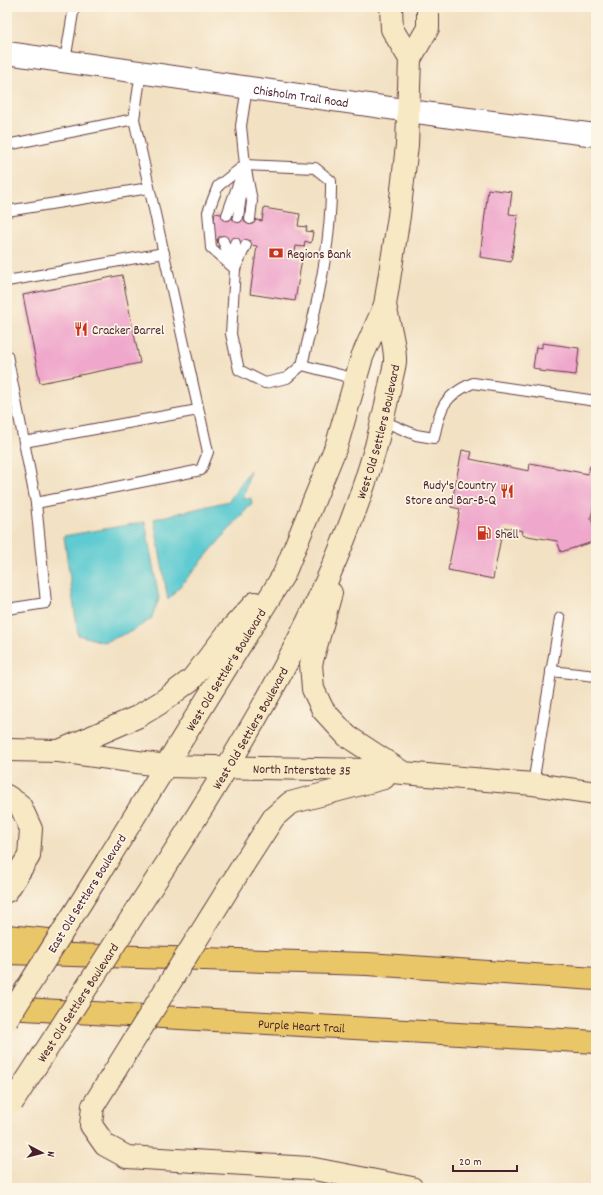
<svg xmlns="http://www.w3.org/2000/svg" width="603" height="1195" font-family="Dekko,sans-serif">
<style>
.water{fill:#5dcbd1;stroke:#54757e}
.building{fill:#efa7cc}
.lines{fill:none;stroke-linecap:round;stroke-linejoin:round}
.service-casing{stroke:#633c42;stroke-width:12}
.tertiary-casing{stroke:#633c42;stroke-width:24}
.secondary-casing{stroke:#633c42;stroke-width:24}
.motorway-casing{stroke:#633c42;stroke-width:24}
.service{stroke:#fff;stroke-width:10}
.tertiary{stroke:#fff;stroke-width:22}
.secondary{stroke:#f6e9c3;stroke-width:22}
.motorway{stroke:#e9c769;stroke-width:22}
.secondary-bridge-casing{stroke:#633c42;stroke-width:24;stroke-linecap:butt}
.secondary-bridge{stroke:#f6e9c3;stroke-width:22}
.labels{text-anchor:middle;stroke-width:3.5;stroke-linejoin:round;paint-order:stroke}
.street-label{font-size:13px;fill:#4a1f2b;stroke:#fcf5e5}
.poi-label{font-size:13px;fill:#4a1f2b;stroke:#fcf5e5;text-anchor:start}
</style>
<rect width="100%" height="100%" fill="#fcf5e5"/>
<filter id="ink" filterUnits="userSpaceOnUse"><feTurbulence type="fractalNoise" baseFrequency=".025" numOctaves="2"/><feDisplacementMap in="SourceGraphic" scale="8" xChannelSelector="R" yChannelSelector="G"/><feConvolveMatrix kernelMatrix="1 2 1 2 8 2 1 2 1" color-interpolation-filters="sRGB"/></filter>
<filter id="wash" filterUnits="userSpaceOnUse"><feTurbulence type="fractalNoise" baseFrequency=".012" numOctaves="4" result="noise"/><feDisplacementMap in="SourceGraphic" scale="16" xChannelSelector="R" yChannelSelector="G"/><feGaussianBlur stdDeviation="0.9" result="paint"/><feColorMatrix in="noise" values="0 0 0 0 0 0 0 0 0 0 0 0 0 0 0 0 0 1.4 0 .05"/><feComposite in="paint" operator="in"/></filter>
<g filter="url(#wash)">
<rect width="100%" height="100%" fill="#f2e1c3"/>
<g class="water">
<polygon points="250,470 243,500 251,498 252,503 168,600 154,519 229,501"/>
<polygon points="145,522 159,599 151,619 130,632 104,642 78,635 64,536"/>
</g>
<g id="blocks">
<g class="building">
<polygon points="488,189 512,192 509,214 518,215 511,262 480,257"/>
<polygon points="264,208 300,214 298,226 307,227 306,231 313,232 311,243 305,241 304,247 296,246 294,258 302,259 295,301 250,294 257,246 211,239 215,213 262,221"/>
<polygon points="122,275 140,363 40,383 23,295"/>
<polygon points="542,343 579,348 576,375 539,371 539,369 533,368 536,347 542,348"/>
<polygon points="462,450 472,452 470,459 529,471 530,463 588,474 590,466 596,467 596,493 591,518 596,534 596,541 561,552 557,541 522,535 523,531 503,527 493,579 448,570 460,509 451,507"/>
</g>
</g>
</g>
<g filter="url(#ink)">
<use href="#blocks" fill-opacity="0" stroke="#633c42" stroke-width="1"/>
<g class="lines">
<defs>
<g id="service">
<polyline points="65,61 74,7"/>
<polyline points="247,87 241,126 245,165 218,186 208,212 211,248 235,269 231,334 239,370 265,383 287,378 302,365 356,379"/>
<polyline points="134,119 141,72"/>
<polyline points="7,145 134,119 208,452 201,470 36,503"/>
<path d="M 245,165 L 315,168 L 331,181 C 332,244 317,304 302,365"/>
<polyline points="245,165 252,201 250,219"/>
<polyline points="7,211 149,188"/>
<polyline points="227,215 245,165"/>
<polyline points="238,217 243,183"/>
<polyline points="223,241 234,267"/>
<polyline points="235,263 235,243"/>
<polyline points="235,269 246,245"/>
<polyline points="7,281 164,253"/>
<polyline points="7,355 36,503 46,603 7,609"/>
<path d="M 383,421 L 416,435 L 434,438 C 440,408 443,396 473,383 L 596,401"/>
<polyline points="24,442 198,410"/>
<polyline points="551,671 596,676"/>
<polyline points="533,784 560,618"/>
</g>
<g id="tertiary">
<path id="s1" d="M 7,53 L 452,117 L 596,135"/>
</g>
<g id="secondary">
<polyline points="391,7 392,29 410,59"/>
<polyline points="331,593 311,664 313,689 323,710 347,736 402,772"/>
<path id="s2" d="M 7,750 L 59,751 L 166,766 L 368,770 L 533,784 L 596,793"/>
<polyline points="59,751 137,717 160,703 192,679 230,630 255,603"/>
<polyline points="7,796 20,805 31,829 29,856 7,891"/>
<path id="s3" d="M 169,860 C 252,731 334,595 376,446 C 381,426 386,406 390,386 C 391,379 394,370 395,362 C 396,347 388,321 385,305"/>
<path id="s4" d="M 107,861 L 284,574 L 337,444 L 362,357 L 385,305 L 399,216 L 407,145 L 410,59 L 428,28 L 428,7"/>
<polyline points="243,865 274,817 290,803 384,778"/>
<polyline points="93,1106 91,1125 105,1145 127,1157 309,1168 412,1188"/>
</g>
<g id="motorway">
<polyline points="7,936 59,941"/>
<polyline points="7,953 367,964 596,979"/>
<path id="s5" d="M 7,1008 L 596,1042"/>
</g>
</defs>
<use href="#service" class="service-casing"/>
<use href="#tertiary" class="tertiary-casing"/>
<use href="#secondary" class="secondary-casing"/>
<use href="#motorway" class="motorway-casing"/>
<use href="#service" class="service"/>
<use href="#tertiary" class="tertiary"/>
<use href="#secondary" class="secondary"/>
<use href="#motorway" class="motorway"/>
<defs>
<g id="secondary-bridge">
<polyline points="7,1020 107,861"/>
<path id="s6" d="M 12,1103 L 169,860"/>
<polyline points="93,1106 243,865"/>
</g>
</defs>
<use href="#secondary-bridge" class="secondary-bridge-casing"/>
<use href="#secondary-bridge" class="secondary-bridge"/>
</g>
</g>
<defs>
<symbol id="bank-bare" viewBox="-9 -9 18 18"><path d="M-6-4H6V4H-6ZM0-2.3a2.3 2.3 0 1 0 0 4.6a2.3 2.3 0 1 0 0-4.6Z" fill="#c8321e" stroke="#fcf5e5" stroke-width="2.5" paint-order="stroke"/></symbol>
<symbol id="restaurant-bare" viewBox="-9 -9 18 18"><path d="M-5-6h1v4h1v-4h1v4h1v-4h1v5L-1.5 .5V6h-2V.5L-5-1ZM5-6V6H3V1.5H1.5Q1.5-4 5-6Z" fill="#c8321e" stroke="#fcf5e5" stroke-width="2.5" paint-order="stroke"/></symbol>
<symbol id="fuel-bare" viewBox="-9 -9 18 18"><path d="M-5.5-6h7V0h2V4h1.3V-2.5L3-4.5l.8-.8L6-3V5H2.5V1h-1V6h-7ZM-4.2-4.7v3.2H.2V-4.7Z" fill="#c8321e" stroke="#fcf5e5" stroke-width="2.5" paint-order="stroke"/></symbol>
</defs>
<g fill-rule="evenodd">
<use href="#bank-bare" x="266" y="243" width="20" height="20"/>
<use href="#restaurant-bare" x="71" y="319" width="20" height="20"/>
<use href="#restaurant-bare" x="497" y="481" width="20" height="20"/>
<use href="#fuel-bare" x="474" y="523" width="20" height="20"/>
</g>
<g class="labels">
<g class="street-label">
<text dy="5" stroke="none"><textPath href="#s1" startOffset="297">Chisholm Trail Road</textPath></text>
<text dy="5" stroke="none"><textPath href="#s3" startOffset="479">West Old Settlers Boulevard</textPath></text>
<text dy="5" stroke="none"><textPath href="#s4" startOffset="225">West Old Settler's Boulevard</textPath></text>
<text dy="5" stroke="none"><textPath href="#s3" startOffset="155">West Old Settlers Boulevard</textPath></text>
<text dy="5" stroke="none"><textPath href="#s2" startOffset="296">North Interstate 35</textPath></text>
<text transform="translate(86 893) rotate(-58)" y="5">East Old Settlers Boulevard</text>
<text dy="5" stroke="none"><textPath href="#s6" startOffset="120">West Old Settlers Boulevard</textPath></text>
<text dy="5" stroke="none"><textPath href="#s5" startOffset="295">Purple Heart Trail</textPath></text>
</g>
<g class="poi-label">
<text x="287" y="258">Regions Bank</text>
<text x="92" y="334">Cracker Barrel</text>
<text x="496" y="489" text-anchor="end">Rudy's Country<tspan x="496" dy="15">Store and Bar-B-Q</tspan></text>
<text x="495" y="538">Shell</text>
</g>
</g>
<rect width="603" height="1195" fill="none" stroke="#fcf5e5" stroke-width="24"/>
<g transform="translate(42 1153) rotate(97)" stroke="#fcf5e5" stroke-width="3" paint-order="stroke">
<path d="M0-3L7 15L0 10L-7 15Z" fill="#4a1f2b"/>
<text y="-6" font-size="11" font-weight="bold" text-anchor="middle" fill="#4a1f2b">N</text>
</g>
<path d="M453 1165v6h64v-6" fill="none" stroke="#4a1f2b" stroke-width="2"/>
<text x="459" y="1165" font-size="12" fill="#4a1f2b" stroke="#fcf5e5" stroke-width="3" paint-order="stroke">20 m</text>
</svg>
